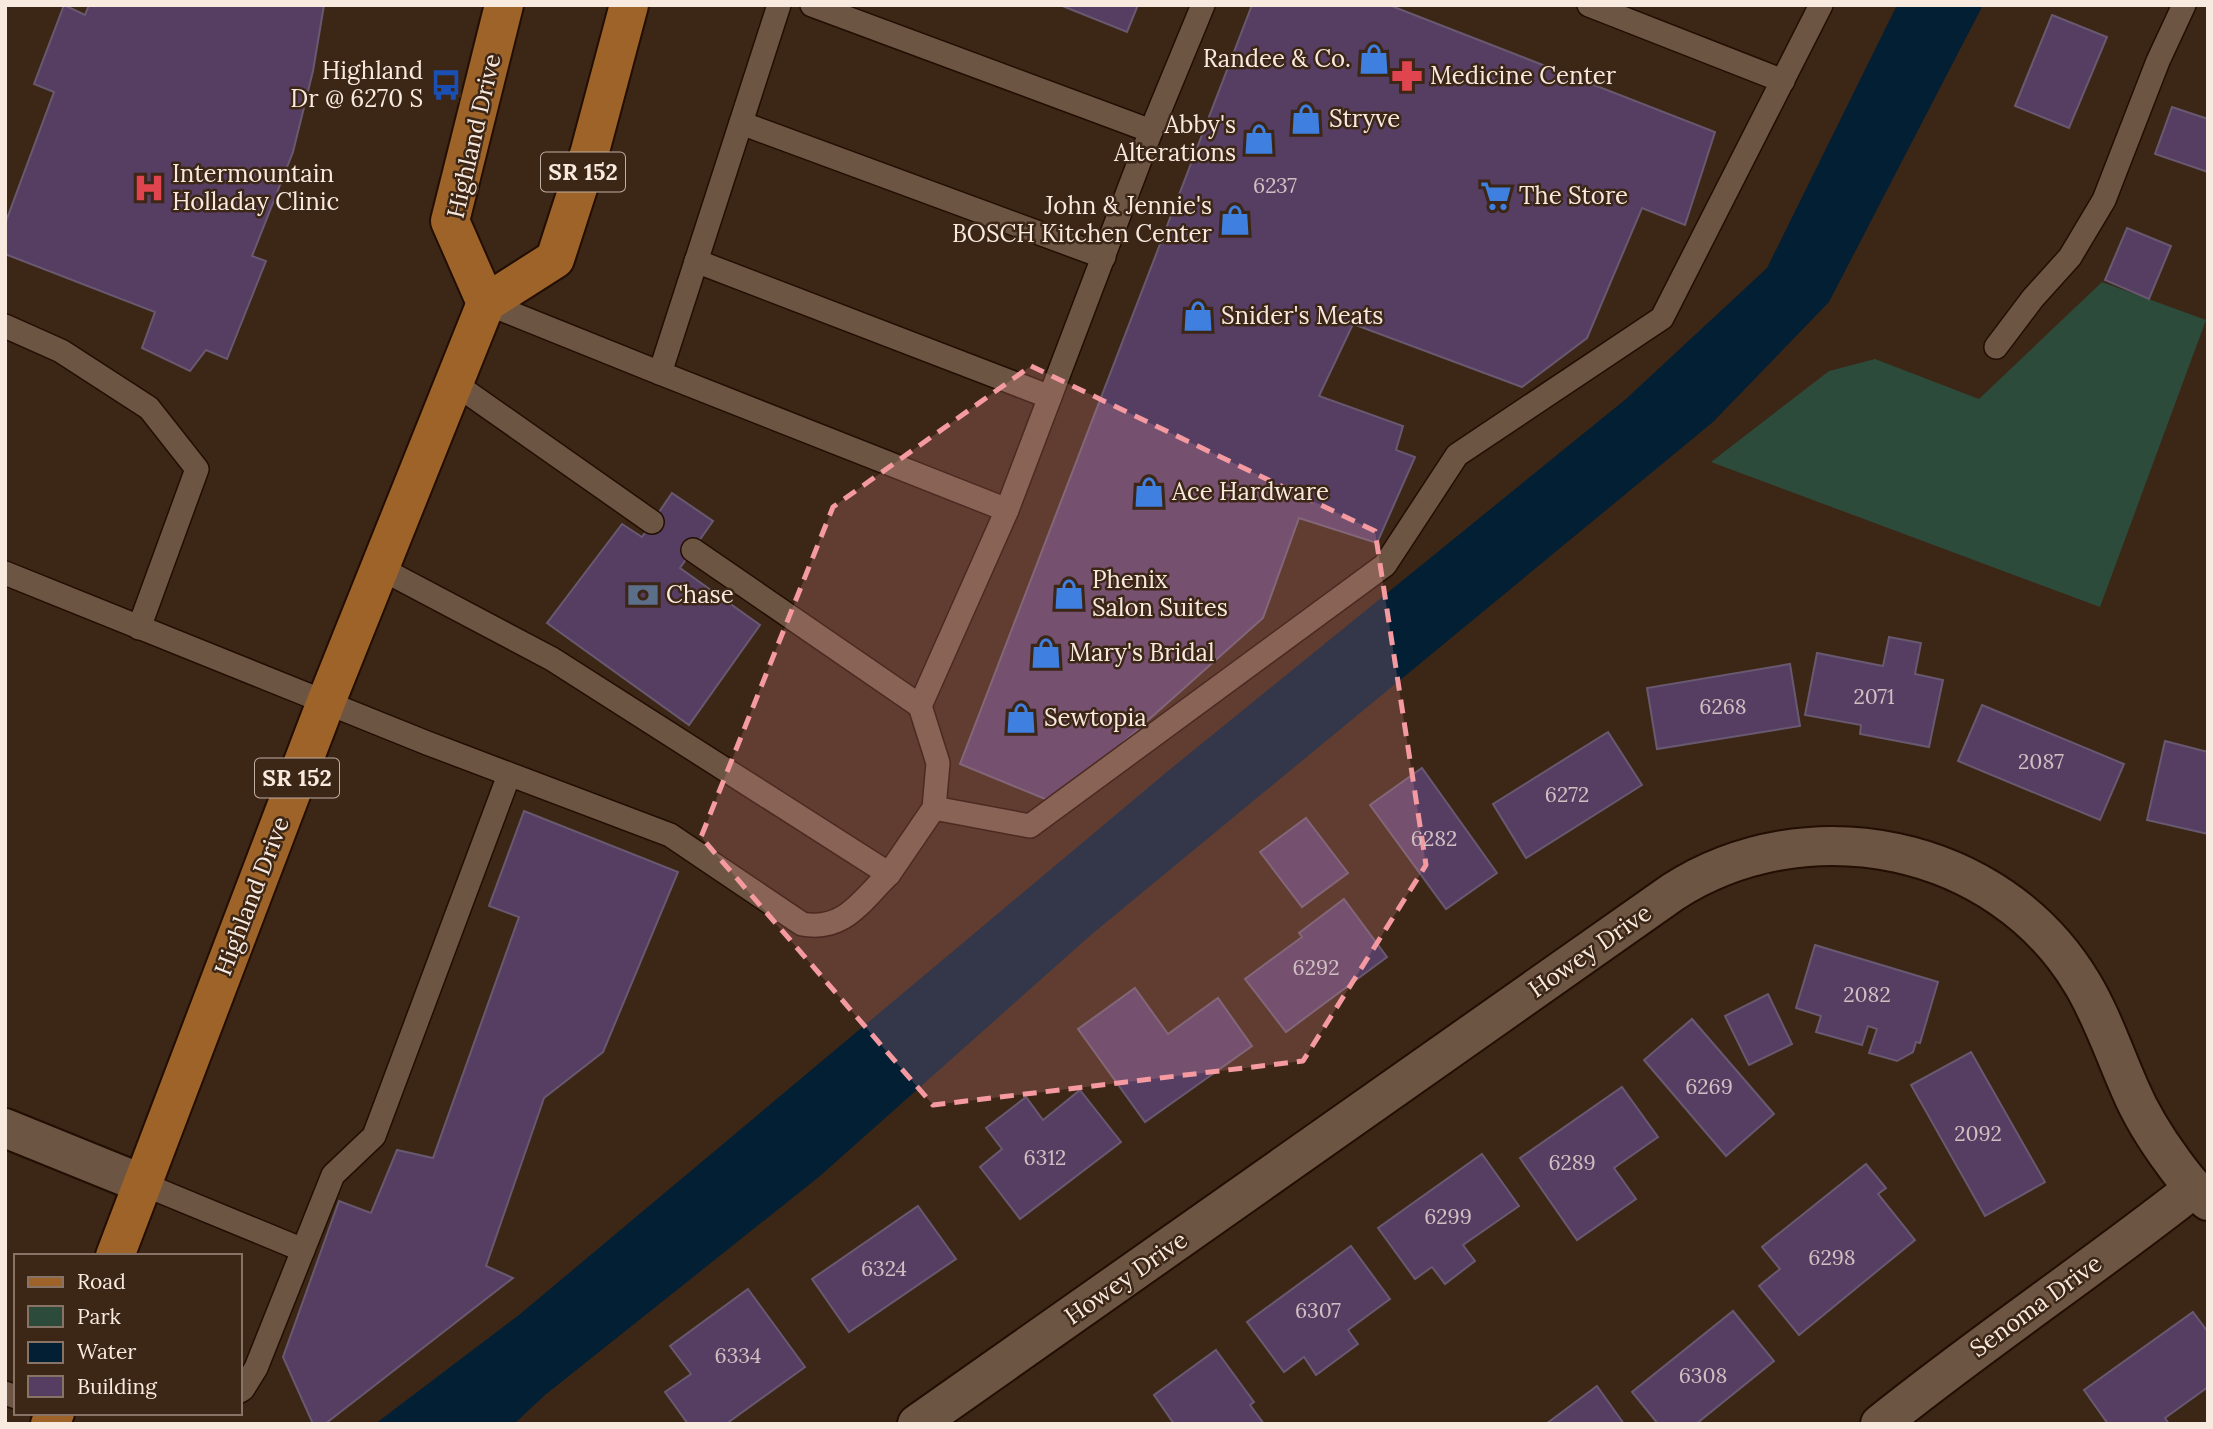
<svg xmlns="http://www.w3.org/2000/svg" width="2213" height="1429" font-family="Lora,serif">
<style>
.green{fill:#2d4b3b}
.water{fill:#031f34}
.building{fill:#563e63;stroke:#685970;stroke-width:2}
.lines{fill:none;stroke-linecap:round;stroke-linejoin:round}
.service-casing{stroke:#220e02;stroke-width:26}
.minor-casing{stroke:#220e02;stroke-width:42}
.primary-casing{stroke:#220e02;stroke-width:42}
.service{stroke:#6d5544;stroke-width:23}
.minor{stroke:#6d5544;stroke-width:38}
.primary{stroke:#9d6329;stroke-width:38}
.marked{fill:#f49aa0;fill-opacity:0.2;stroke:#f49aa0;stroke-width:5;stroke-dasharray:14 9;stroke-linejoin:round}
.labels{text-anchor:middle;stroke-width:5;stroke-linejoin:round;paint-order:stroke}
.number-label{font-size:21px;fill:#d0bfc1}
.shield{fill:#3c2616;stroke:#c0afa3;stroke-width:2}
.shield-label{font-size:23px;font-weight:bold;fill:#f9eae0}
.poi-label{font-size:24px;fill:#f9eae0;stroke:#3c2616;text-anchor:start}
.street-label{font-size:24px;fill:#f9eae0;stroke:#3c2616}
</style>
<rect width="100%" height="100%" fill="#3c2616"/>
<polygon class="green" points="2102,282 2206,320 2100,607 1711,462 1829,371 1875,359 1979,399"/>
<polygon class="water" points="1897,5 1983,5 1829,302 1713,422 1092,934 820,1176 545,1395 514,1424 375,1424 519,1315 1168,771 1626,399 1767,268"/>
<g class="building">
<polygon points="64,5 85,15 89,5 324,5 313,71 293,152 252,256 266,261 227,359 206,350 190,371 142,348 155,312 5,254 5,224 54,92 34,84"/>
<polygon points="1060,5 1138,5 1127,32"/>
<polygon points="1252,5 1389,5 1715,132 1685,225 1642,208 1587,338 1522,387 1353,324 1319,396 1403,426 1396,450 1415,457 1377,543 1299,518 1263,618 1055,803 960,764"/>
<polygon points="2052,15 2107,37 2069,128 2015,106"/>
<polygon points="2172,107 2208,119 2208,172 2155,154"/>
<polygon points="2127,228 2171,246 2149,299 2105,280"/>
<polygon points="672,493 713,521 680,568 760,625 689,725 547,623 622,524 642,537"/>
<polygon points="1889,637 1921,643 1915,674 1943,680 1929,747 1860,734 1861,725 1805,715 1817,653 1883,666"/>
<polygon points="1790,664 1800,726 1657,749 1647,688"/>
<polygon points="1982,705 2124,764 2100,820 1958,761"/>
<polygon points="1608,732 1642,785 1526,858 1493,804"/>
<polygon points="2165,741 2208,752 2208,834 2147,820"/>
<polygon points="1422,768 1497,873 1446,909 1370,805"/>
<polygon points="524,811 678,872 603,1052 544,1098 486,1266 513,1278 325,1424 313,1424 283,1357 339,1201 371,1213 397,1150 433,1158 519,917 489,906"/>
<polygon points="1306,818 1348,873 1302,907 1260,852"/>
<polygon points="1344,899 1387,957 1286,1032 1245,979 1302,937 1299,933"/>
<polygon points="1815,945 1938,982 1920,1043 1916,1042 1913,1052 1897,1061 1869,1053 1877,1029 1868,1026 1862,1045 1816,1032 1821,1016 1796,1008"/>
<polygon points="1135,988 1168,1034 1218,998 1252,1046 1145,1122 1078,1029"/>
<polygon points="1768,994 1792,1044 1749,1065 1725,1016"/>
<polygon points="1692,1019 1774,1114 1726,1156 1644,1060"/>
<polygon points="1971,1052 2045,1182 1985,1216 1911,1085"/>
<polygon points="1622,1087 1658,1137 1614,1168 1636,1199 1577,1240 1520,1158"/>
<polygon points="1080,1090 1121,1142 1020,1219 980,1167 1002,1149 986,1128 1026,1097 1043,1120"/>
<polygon points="1482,1154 1519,1206 1463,1245 1475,1261 1445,1284 1432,1267 1415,1279 1378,1228"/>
<polygon points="1866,1164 1886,1188 1878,1194 1915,1240 1799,1335 1759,1286 1780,1269 1762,1247"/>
<polygon points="918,1206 956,1259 849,1332 812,1279"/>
<polygon points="1351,1246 1390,1299 1348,1330 1358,1344 1316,1375 1304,1357 1284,1372 1247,1322"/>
<polygon points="748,1289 805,1367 726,1424 688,1424 665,1392 691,1374 670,1346"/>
<polygon points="1733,1311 1774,1361 1696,1424 1658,1424 1632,1392"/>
<polygon points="2193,1312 2208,1332 2208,1387 2165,1418 2169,1424 2108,1424 2084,1390"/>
<polygon points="1216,1350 1254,1402 1250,1405 1264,1424 1174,1424 1154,1395"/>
<polygon points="1597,1386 1624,1424 1546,1424"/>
</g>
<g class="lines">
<defs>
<g id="service">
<polyline points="779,5 660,373 1007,510 920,706"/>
<polyline points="812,5 1151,131 1203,5"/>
<polyline points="1589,5 1783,81"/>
<polyline points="741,123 1104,257"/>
<polyline points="696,261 1050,397"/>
<polyline points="486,303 660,373"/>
<polyline points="5,326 61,351 149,408 197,469 139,628"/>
<polyline points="1996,347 2033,298 2070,257 2104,200 2158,61 2184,5"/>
<polyline points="454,383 652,522"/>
<polyline points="1007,510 1151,131"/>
<polyline points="380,568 552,659 889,874 934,808 938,763 920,706 693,550"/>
<path d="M 5,573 L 427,743 L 670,835 L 802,924 C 844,932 861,901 889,874"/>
<polyline points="934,808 1030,826 1385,565 1457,455 1662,318 1821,5"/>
<polyline points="143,1184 303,1250"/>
<polyline points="240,1391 243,1389 256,1368 333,1175 374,1136 509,775"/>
<polyline points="5,1393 16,1397"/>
</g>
<g id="minor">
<polyline points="5,1128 143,1184"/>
<path d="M 917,1424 L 1673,892 C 1807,806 1998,843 2082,983 C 2102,1016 2114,1053 2130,1089 C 2141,1115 2156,1139 2173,1162 C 2184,1177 2193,1189 2208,1201"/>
<path d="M 1880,1424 C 1982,1342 2090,1270 2193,1189"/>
</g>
<g id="primary">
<polyline points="486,303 450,221 504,5"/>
<polyline points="115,1256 326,702 486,303 555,259 590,151 629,5"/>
<polyline points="50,1424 55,1413"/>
</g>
</defs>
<use href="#service" class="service-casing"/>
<use href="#minor" class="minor-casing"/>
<use href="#primary" class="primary-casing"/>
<use href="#service" class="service"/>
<use href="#minor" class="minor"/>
<use href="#primary" class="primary"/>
</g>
<path class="marked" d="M 1031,366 L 1375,531 L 1426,865 L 1303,1061 L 933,1105 L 701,837 L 833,507 Z"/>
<defs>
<symbol id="shop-bare" viewBox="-9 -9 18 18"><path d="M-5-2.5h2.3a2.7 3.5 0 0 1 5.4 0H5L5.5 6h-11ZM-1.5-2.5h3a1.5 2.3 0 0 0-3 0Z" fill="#3f7fe0" stroke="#3c2616" stroke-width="2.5" paint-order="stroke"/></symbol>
<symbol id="pharmacy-bare" viewBox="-9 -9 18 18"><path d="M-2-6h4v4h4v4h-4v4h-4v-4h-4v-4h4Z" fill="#e0444e" stroke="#3c2616" stroke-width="2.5" paint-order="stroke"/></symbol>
<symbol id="bus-bare" viewBox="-9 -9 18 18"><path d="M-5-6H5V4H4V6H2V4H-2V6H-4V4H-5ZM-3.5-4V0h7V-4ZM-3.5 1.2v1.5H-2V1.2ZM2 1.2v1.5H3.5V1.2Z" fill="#1a4fb4" stroke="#3c2616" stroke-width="2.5" paint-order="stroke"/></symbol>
<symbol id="hospital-bare" viewBox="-9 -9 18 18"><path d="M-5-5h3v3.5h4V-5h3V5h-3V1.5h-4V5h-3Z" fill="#e0444e" stroke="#3c2616" stroke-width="2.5" paint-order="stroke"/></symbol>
<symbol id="supermarket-bare" viewBox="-9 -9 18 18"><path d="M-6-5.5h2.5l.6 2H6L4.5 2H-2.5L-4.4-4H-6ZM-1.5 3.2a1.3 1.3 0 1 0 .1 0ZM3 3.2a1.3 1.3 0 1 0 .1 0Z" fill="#3f7fe0" stroke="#3c2616" stroke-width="2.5" paint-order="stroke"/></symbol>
<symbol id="bank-bare" viewBox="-9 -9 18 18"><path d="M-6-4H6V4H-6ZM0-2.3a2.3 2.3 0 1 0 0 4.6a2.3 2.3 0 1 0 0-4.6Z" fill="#5c6f8a" stroke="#3c2616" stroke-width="2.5" paint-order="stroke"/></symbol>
</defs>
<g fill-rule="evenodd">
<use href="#shop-bare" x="1352" y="37" width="44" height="44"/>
<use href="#pharmacy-bare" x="1385" y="54" width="44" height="44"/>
<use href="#bus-bare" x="424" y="63" width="44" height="44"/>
<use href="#shop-bare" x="1284" y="97" width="44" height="44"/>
<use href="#shop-bare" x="1237" y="117" width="44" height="44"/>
<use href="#hospital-bare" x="127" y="166" width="44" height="44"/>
<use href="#supermarket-bare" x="1474" y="174" width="44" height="44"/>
<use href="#shop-bare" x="1213" y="198" width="44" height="44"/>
<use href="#shop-bare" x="1176" y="294" width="44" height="44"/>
<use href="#shop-bare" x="1127" y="470" width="44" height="44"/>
<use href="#shop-bare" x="1047" y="572" width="44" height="44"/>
<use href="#bank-bare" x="621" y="573" width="44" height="44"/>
<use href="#shop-bare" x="1024" y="631" width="44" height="44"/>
<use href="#shop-bare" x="999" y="696" width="44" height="44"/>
</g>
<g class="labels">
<g class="number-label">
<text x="1275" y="193">6237</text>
<text x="1874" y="704">2071</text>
<text x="1723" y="714">6268</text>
<text x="2041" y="769">2087</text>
<text x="1567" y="802">6272</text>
<text x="1434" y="846">6282</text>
<text x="1316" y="975">6292</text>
<text x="1867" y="1002">2082</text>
<text x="1709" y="1094">6269</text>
<text x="1978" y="1141">2092</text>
<text x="1045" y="1165">6312</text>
<text x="1572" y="1170">6289</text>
<text x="1448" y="1224">6299</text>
<text x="1832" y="1265">6298</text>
<text x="884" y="1276">6324</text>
<text x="1318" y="1318">6307</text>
<text x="738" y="1363">6334</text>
<text x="1703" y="1383">6308</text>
</g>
<g class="shield">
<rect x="541" y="152.5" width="84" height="39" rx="5"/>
<rect x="255" y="758.5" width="84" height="39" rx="5"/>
</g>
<g class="shield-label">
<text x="583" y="180">SR 152</text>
<text x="297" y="786">SR 152</text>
</g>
<g class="poi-label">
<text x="1351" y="67" text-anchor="end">Randee &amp; Co.</text>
<text x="423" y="79" text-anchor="end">Highland<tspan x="423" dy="28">Dr @ 6270 S</tspan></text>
<text x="1430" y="84">Medicine Center</text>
<text x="1329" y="127">Stryve</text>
<text x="1236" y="133" text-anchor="end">Abby's<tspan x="1236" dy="28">Alterations</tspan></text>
<text x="172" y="182">Intermountain<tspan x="172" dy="28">Holladay Clinic</tspan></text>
<text x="1519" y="204">The Store</text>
<text x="1212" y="214" text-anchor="end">John &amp; Jennie's<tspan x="1212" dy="28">BOSCH Kitchen Center</tspan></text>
<text x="1221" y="324">Snider's Meats</text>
<text x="1172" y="500">Ace Hardware</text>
<text x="1092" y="588">Phenix<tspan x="1092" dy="28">Salon Suites</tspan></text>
<text x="666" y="603">Chase</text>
<text x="1069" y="661">Mary's Bridal</text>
<text x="1044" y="726">Sewtopia</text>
</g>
<g class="street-label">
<text transform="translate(474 136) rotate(-77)" y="8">Highland Drive</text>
<text transform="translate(252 896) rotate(-69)" y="8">Highland Drive</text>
<text transform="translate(1590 951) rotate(-35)" y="8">Howey Drive</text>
<text transform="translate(1126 1278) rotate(-35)" y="8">Howey Drive</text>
<text transform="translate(2036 1306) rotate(-36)" y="8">Senoma Drive</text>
</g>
</g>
<rect width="2213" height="1429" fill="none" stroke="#f9eae0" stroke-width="14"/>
<rect x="14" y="1254" width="228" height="161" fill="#3c2616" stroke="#887467" stroke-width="2"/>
<rect x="28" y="1277" width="35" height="10" fill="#9d6329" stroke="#887467" stroke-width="2"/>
<text x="77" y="1289" font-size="21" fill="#f9eae0">Road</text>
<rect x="28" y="1306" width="35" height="21" fill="#2d4b3b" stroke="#887467" stroke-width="2"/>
<text x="77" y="1324" font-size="21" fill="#f9eae0">Park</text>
<rect x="28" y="1342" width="35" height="21" fill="#031f34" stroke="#887467" stroke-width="2"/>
<text x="77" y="1359" font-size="21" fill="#f9eae0">Water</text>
<rect x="28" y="1376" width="35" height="21" fill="#563e63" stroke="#887467" stroke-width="2"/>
<text x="77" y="1394" font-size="21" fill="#f9eae0">Building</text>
</svg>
